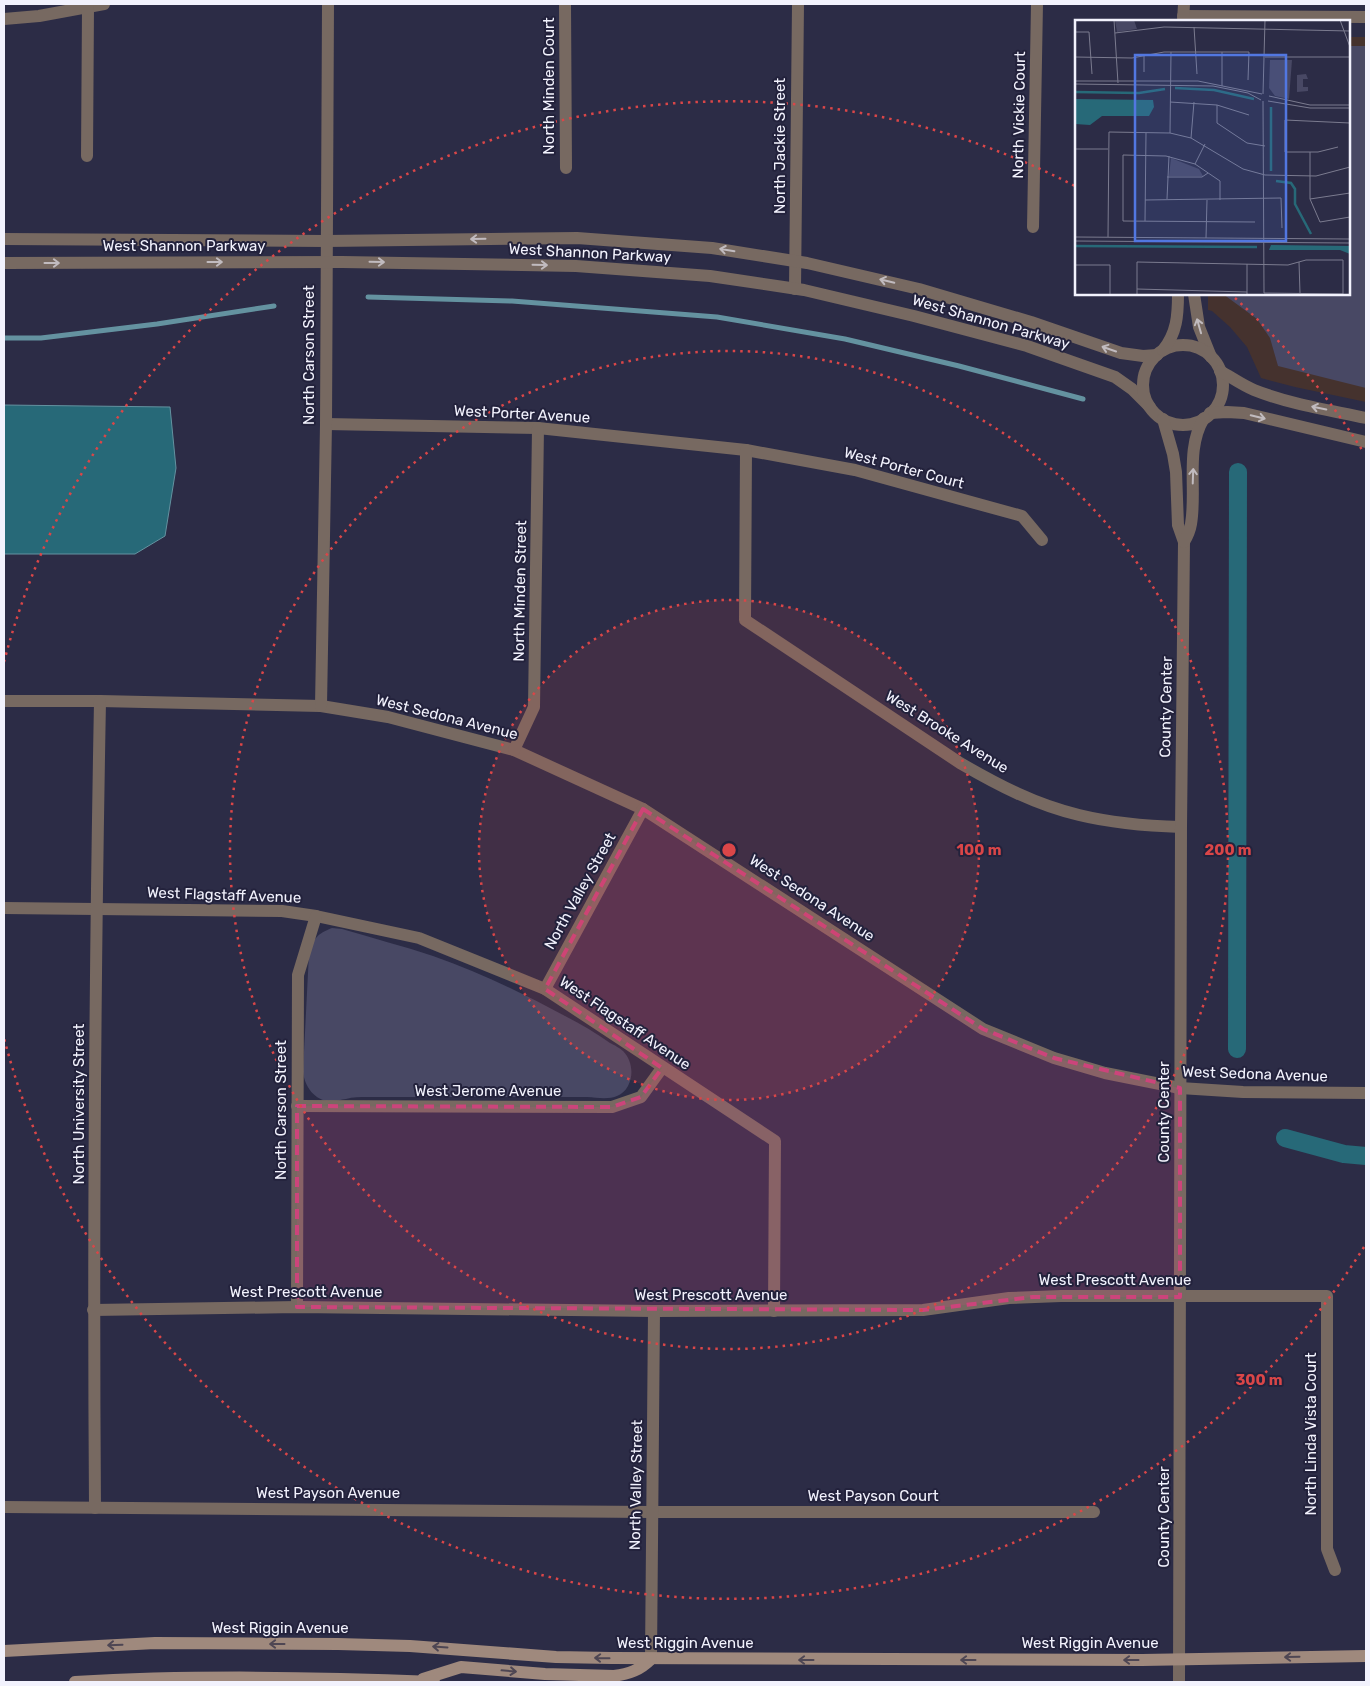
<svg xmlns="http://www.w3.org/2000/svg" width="1370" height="1686" font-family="Rubik,sans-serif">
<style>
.education{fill:#45322e}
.green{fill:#484864}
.water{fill:#276978;stroke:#6492a0}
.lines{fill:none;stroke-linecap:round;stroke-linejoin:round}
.stream{stroke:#6492a0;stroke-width:5}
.canal{stroke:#276978;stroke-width:18}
.minor{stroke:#776961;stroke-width:12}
.tertiary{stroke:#776961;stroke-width:12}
.secondary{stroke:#9f897d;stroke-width:12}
.oneway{stroke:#c1bbbf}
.oneway2{stroke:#4e4653}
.marked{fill:#cc447b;fill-opacity:0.2;stroke:#cc447b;stroke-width:4;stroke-dasharray:10 6;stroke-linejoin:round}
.ring{fill:none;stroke:#da4648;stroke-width:2.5;stroke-dasharray:2.5 5}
.labels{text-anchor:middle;stroke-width:4;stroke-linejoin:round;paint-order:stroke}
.street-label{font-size:15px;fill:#f2f2fd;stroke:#23223c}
.inset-river{fill:none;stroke:#276978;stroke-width:2.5}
.inset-road{fill:none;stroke:#7b7b8f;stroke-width:1}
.view{fill:#5277e1;fill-opacity:0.15;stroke:#5277e1;stroke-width:2.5}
.inset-edge{fill:none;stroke:#f2f2fd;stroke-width:2.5}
.centre{fill:#da4648;stroke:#23223c;stroke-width:2.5}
.ring-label{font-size:15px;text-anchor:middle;font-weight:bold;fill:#da4648;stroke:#23223c;stroke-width:4;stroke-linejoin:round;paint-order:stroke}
</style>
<rect width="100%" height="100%" fill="#2c2c46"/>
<polygon class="education" points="1349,37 1366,37 1366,402 1295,387 1261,378 1247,347 1230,327 1212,311 1208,310 1208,294 1349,294"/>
<g class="green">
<polygon points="1349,46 1366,46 1366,388 1278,366 1270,338 1257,319 1223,294 1349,294"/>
<path d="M 332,928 L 342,929 C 372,938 403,946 433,956 C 479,972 522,993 565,1016 C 581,1024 596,1033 610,1043 C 614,1045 620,1048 623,1051 C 632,1060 634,1075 628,1086 C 619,1102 602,1098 587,1097 L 367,1097 C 360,1097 353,1097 346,1099 C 341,1099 336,1102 331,1102 C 314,1100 305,1087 303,1072 L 309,953 C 314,938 317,934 332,928 Z"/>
</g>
<polygon class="water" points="4,405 170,407 176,468 165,536 135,554 4,554"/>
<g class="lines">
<g class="stream">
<polyline points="368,297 512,301 717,317 845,339 959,366 1083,399"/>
<polyline points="4,338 41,338 157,324 274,306"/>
</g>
<g class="canal">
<polyline points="1237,1049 1238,472"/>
<polyline points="1285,1138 1344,1154 1366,1156"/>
</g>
<g class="minor">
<polyline points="565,4 566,168"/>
<polyline points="1183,16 1366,17"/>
<polyline points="4,19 39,16 104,4"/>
<polyline points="87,156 88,7"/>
<polyline points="1033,227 1037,4"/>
<polyline points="795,289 798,4"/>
<polyline points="326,424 538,428 746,450 855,470 1022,516 1042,540"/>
<path d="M 746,450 L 745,620 L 960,763 C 998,785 1036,805 1079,815 C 1112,823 1146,826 1181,827"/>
<polyline points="4,701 100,701 321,706 388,717 514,750 643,809 983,1029 1054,1058 1105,1073 1180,1088 1243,1092 1366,1093"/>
<polyline points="321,706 326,424 328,4"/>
<polyline points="514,750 534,707 538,428"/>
<polyline points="4,908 282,911 316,916 419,938 545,989 775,1141 774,1311"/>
<polyline points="545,989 643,809"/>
<polyline points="297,1106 612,1107 641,1097 662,1068"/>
<polyline points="297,1307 298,975 316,916"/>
<polyline points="93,1310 297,1307 654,1311 923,1310 1009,1298 1061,1296 1327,1296 1327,1549 1335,1570"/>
<polyline points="4,1507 651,1512 1094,1512"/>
<path d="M 95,1508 C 93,1239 95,970 100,701"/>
<polyline points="651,1659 654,1311"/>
</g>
<g class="tertiary">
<polyline points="1183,21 1184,4"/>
<polyline points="4,239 326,241 577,238 712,248 807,263 919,289 1031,322 1121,353 1143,356 1157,355"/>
<polyline points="4,263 342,262 576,266 710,276 804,290 914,316 1027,346 1115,377 1132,389 1150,407"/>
<polyline points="1194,294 1199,327 1211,357"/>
<circle cx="1183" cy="385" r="40"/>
<path d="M 1163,350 C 1177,333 1178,315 1178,294"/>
<path d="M 1220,371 C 1231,377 1242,385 1254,390 C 1289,404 1329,410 1366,418"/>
<polyline points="1210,413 1227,412 1244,413 1366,442"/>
<polyline points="1163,419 1173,454 1176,472 1178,525 1184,542 1181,827 1179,1682"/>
<path d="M 1184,542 C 1187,537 1190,530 1191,524 C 1197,490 1185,449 1204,418"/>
</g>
<g class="secondary">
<polyline points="4,1651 155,1643 338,1644 410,1646 556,1657 611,1658 1142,1660 1366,1656"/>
<path d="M 423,1679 L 461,1667 L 545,1674 L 614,1676 C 629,1674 640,1670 651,1659"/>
<path d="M 75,1682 C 194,1675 315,1677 434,1682"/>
</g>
</g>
<defs><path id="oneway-shaft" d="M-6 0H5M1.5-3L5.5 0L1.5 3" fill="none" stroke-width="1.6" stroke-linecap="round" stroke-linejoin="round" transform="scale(1.25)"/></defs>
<g class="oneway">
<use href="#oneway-shaft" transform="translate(478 239) rotate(179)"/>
<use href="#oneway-shaft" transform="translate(727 250) rotate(-171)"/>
<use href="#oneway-shaft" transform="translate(215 262)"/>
<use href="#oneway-shaft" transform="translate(377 262) rotate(1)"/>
<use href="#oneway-shaft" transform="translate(52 263)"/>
<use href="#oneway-shaft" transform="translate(540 265) rotate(1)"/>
<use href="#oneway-shaft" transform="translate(887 281) rotate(-167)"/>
<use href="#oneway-shaft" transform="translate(1199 326) rotate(-106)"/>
<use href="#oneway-shaft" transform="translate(1109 349) rotate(-161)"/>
<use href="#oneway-shaft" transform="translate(1319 408) rotate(-168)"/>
<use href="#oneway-shaft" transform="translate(1258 417) rotate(14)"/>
<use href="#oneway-shaft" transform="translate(1193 476) rotate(-88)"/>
</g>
<g class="oneway2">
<use href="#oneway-shaft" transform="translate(277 1644) rotate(-180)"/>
<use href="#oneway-shaft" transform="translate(115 1645) rotate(178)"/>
<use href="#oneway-shaft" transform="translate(440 1647) rotate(-176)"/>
<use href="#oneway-shaft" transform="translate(1292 1657) rotate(179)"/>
<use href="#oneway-shaft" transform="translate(602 1658) rotate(-179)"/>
<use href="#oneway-shaft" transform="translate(806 1660) rotate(-180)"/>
<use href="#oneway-shaft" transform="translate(968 1660) rotate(180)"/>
<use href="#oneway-shaft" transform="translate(1131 1660) rotate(180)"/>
<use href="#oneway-shaft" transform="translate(509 1671) rotate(5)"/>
</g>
<path class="marked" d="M 643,809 L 983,1029 L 1054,1058 L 1180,1088 L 1180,1297 L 1033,1297 L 923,1310 L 297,1307 L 297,1106 L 612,1107 L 641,1097 L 662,1068 L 545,989 Z"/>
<circle cx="729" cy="850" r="250" fill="#da4648" fill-opacity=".12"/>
<g class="ring">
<circle cx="729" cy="850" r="250"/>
<circle cx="729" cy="850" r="499"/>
<path d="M1364 1247A749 749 0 0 1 4 1038M4 662A749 749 0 0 1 1075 186M1235 298A749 749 0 0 1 1364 453"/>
</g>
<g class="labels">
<g class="street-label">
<text transform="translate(549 86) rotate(-90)" y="5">North Minden Court</text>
<text transform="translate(1019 115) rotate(-89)" y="5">North Vickie Court</text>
<text transform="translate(780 146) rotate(-90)" y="5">North Jackie Street</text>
<text x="184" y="251">West Shannon Parkway</text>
<text transform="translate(590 253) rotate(3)" y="5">West Shannon Parkway</text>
<text transform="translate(991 322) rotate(16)" y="5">West Shannon Parkway</text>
<text transform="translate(309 355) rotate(-90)" y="5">North Carson Street</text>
<text transform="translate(522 414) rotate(3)" y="5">West Porter Avenue</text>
<text transform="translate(904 468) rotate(15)" y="5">West Porter Court</text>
<text transform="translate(520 591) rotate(-89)" y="5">North Minden Street</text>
<text transform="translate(1166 707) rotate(-89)" y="5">County Center</text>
<text transform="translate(447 717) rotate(14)" y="5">West Sedona Avenue</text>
<text transform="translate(947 732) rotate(32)" y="5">West Brooke Avenue</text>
<text transform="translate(580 891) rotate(-61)" y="5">North Valley Street</text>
<text transform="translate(224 895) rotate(2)" y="5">West Flagstaff Avenue</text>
<text transform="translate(812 898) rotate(33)" y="5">West Sedona Avenue</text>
<text transform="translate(625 1023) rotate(34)" y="5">West Flagstaff Avenue</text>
<text transform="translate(1255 1074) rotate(2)" y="5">West Sedona Avenue</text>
<text x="488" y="1096">West Jerome Avenue</text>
<text transform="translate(79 1104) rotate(-90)" y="5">North University Street</text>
<text transform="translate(281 1110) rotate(-90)" y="5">North Carson Street</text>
<text transform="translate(1164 1112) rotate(-90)" y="5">County Center</text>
<text x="1115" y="1285">West Prescott Avenue</text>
<text x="306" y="1297">West Prescott Avenue</text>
<text x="711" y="1300">West Prescott Avenue</text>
<text transform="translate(1311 1434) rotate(-90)" y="5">North Linda Vista Court</text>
<text transform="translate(636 1485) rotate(-89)" y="5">North Valley Street</text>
<text x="328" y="1498">West Payson Avenue</text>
<text x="873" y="1501">West Payson Court</text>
<text transform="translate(1164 1517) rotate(-90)" y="5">County Center</text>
<text x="280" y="1633">West Riggin Avenue</text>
<text x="685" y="1648">West Riggin Avenue</text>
<text x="1090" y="1648">West Riggin Avenue</text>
</g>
</g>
<g transform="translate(1075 20)">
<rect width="275" height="275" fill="#2c2c46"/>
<path d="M 40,0 L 59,0 L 62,9 L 42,12 ZM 195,40 L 217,40 L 214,79 L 200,76 L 194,68 ZM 231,54 L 233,59 L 228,59 L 228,67 L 233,67 L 233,71 L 222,72 L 222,55 ZM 96,138 L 124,149 L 128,156 L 94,156 Z" fill="#484864"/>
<path d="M 0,79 L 78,80 L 79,87 L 74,96 L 27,96 L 15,105 L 0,104 ZM 196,225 L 275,226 L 275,234 L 265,230 L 194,230 Z" fill="#276978"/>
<path class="inset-river" d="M 100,68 L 139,70 L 179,79M 0,72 L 64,73 L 90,69M 196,151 L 196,87M 201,161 L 216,163 L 220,169 L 220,184 L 236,214M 0,226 L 182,227"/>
<path class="inset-road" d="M 39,0 L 43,63M 265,0 L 275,27M 119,7 L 122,54M 0,12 L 14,12 L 17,54M 40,13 L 89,7 L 275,11M 0,37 L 57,38 L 89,32 L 174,32 L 173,60M 190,37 L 275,37M 69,52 L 69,36M 0,61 L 123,61 L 187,74M 0,64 L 138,66 L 173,73 L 186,80M 147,66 L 147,32M 188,74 L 190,0M 194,76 L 235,85 L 275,85M 188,81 L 189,273M 193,81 L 235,88 L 275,88M 95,82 L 142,85 L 174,95M 142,85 L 142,103 L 172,123 L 190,126M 95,113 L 96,32M 116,118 L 119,82M 263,127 L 243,132 L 210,132 L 210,100 L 275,103M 0,129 L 33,129M 235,132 L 235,179 L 245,202 L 275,197M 120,144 L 130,124M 92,157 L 127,157 L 133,153M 92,179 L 94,136M 235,179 L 275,173M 70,180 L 206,178 L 207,208M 145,180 L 145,161 L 120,144 L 91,136 L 48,135 L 48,201 L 180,202M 70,201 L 71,113M 0,217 L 275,219M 33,217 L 34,112 L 95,113 L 116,118 L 168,149 L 190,155 L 241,156 L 275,147M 131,218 L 132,180M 0,221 L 275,223M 224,242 L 225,273M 172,244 L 172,275M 0,245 L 35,245 L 35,275M 62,269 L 172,272M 62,275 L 62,242 L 213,245 L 231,240 L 268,240 L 268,274 L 189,273"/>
<path class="view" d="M 60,35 L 211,35 L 211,221 L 60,221 Z"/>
<rect width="275" height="275" class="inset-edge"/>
</g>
<circle cx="729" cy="850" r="8" class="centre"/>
<g class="ring-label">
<text x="979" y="855">100 m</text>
<text x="1228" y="855">200 m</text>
<text x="1259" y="1385">300 m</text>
</g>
<rect width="1370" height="1686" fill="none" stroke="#f2f2fd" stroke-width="10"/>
</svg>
